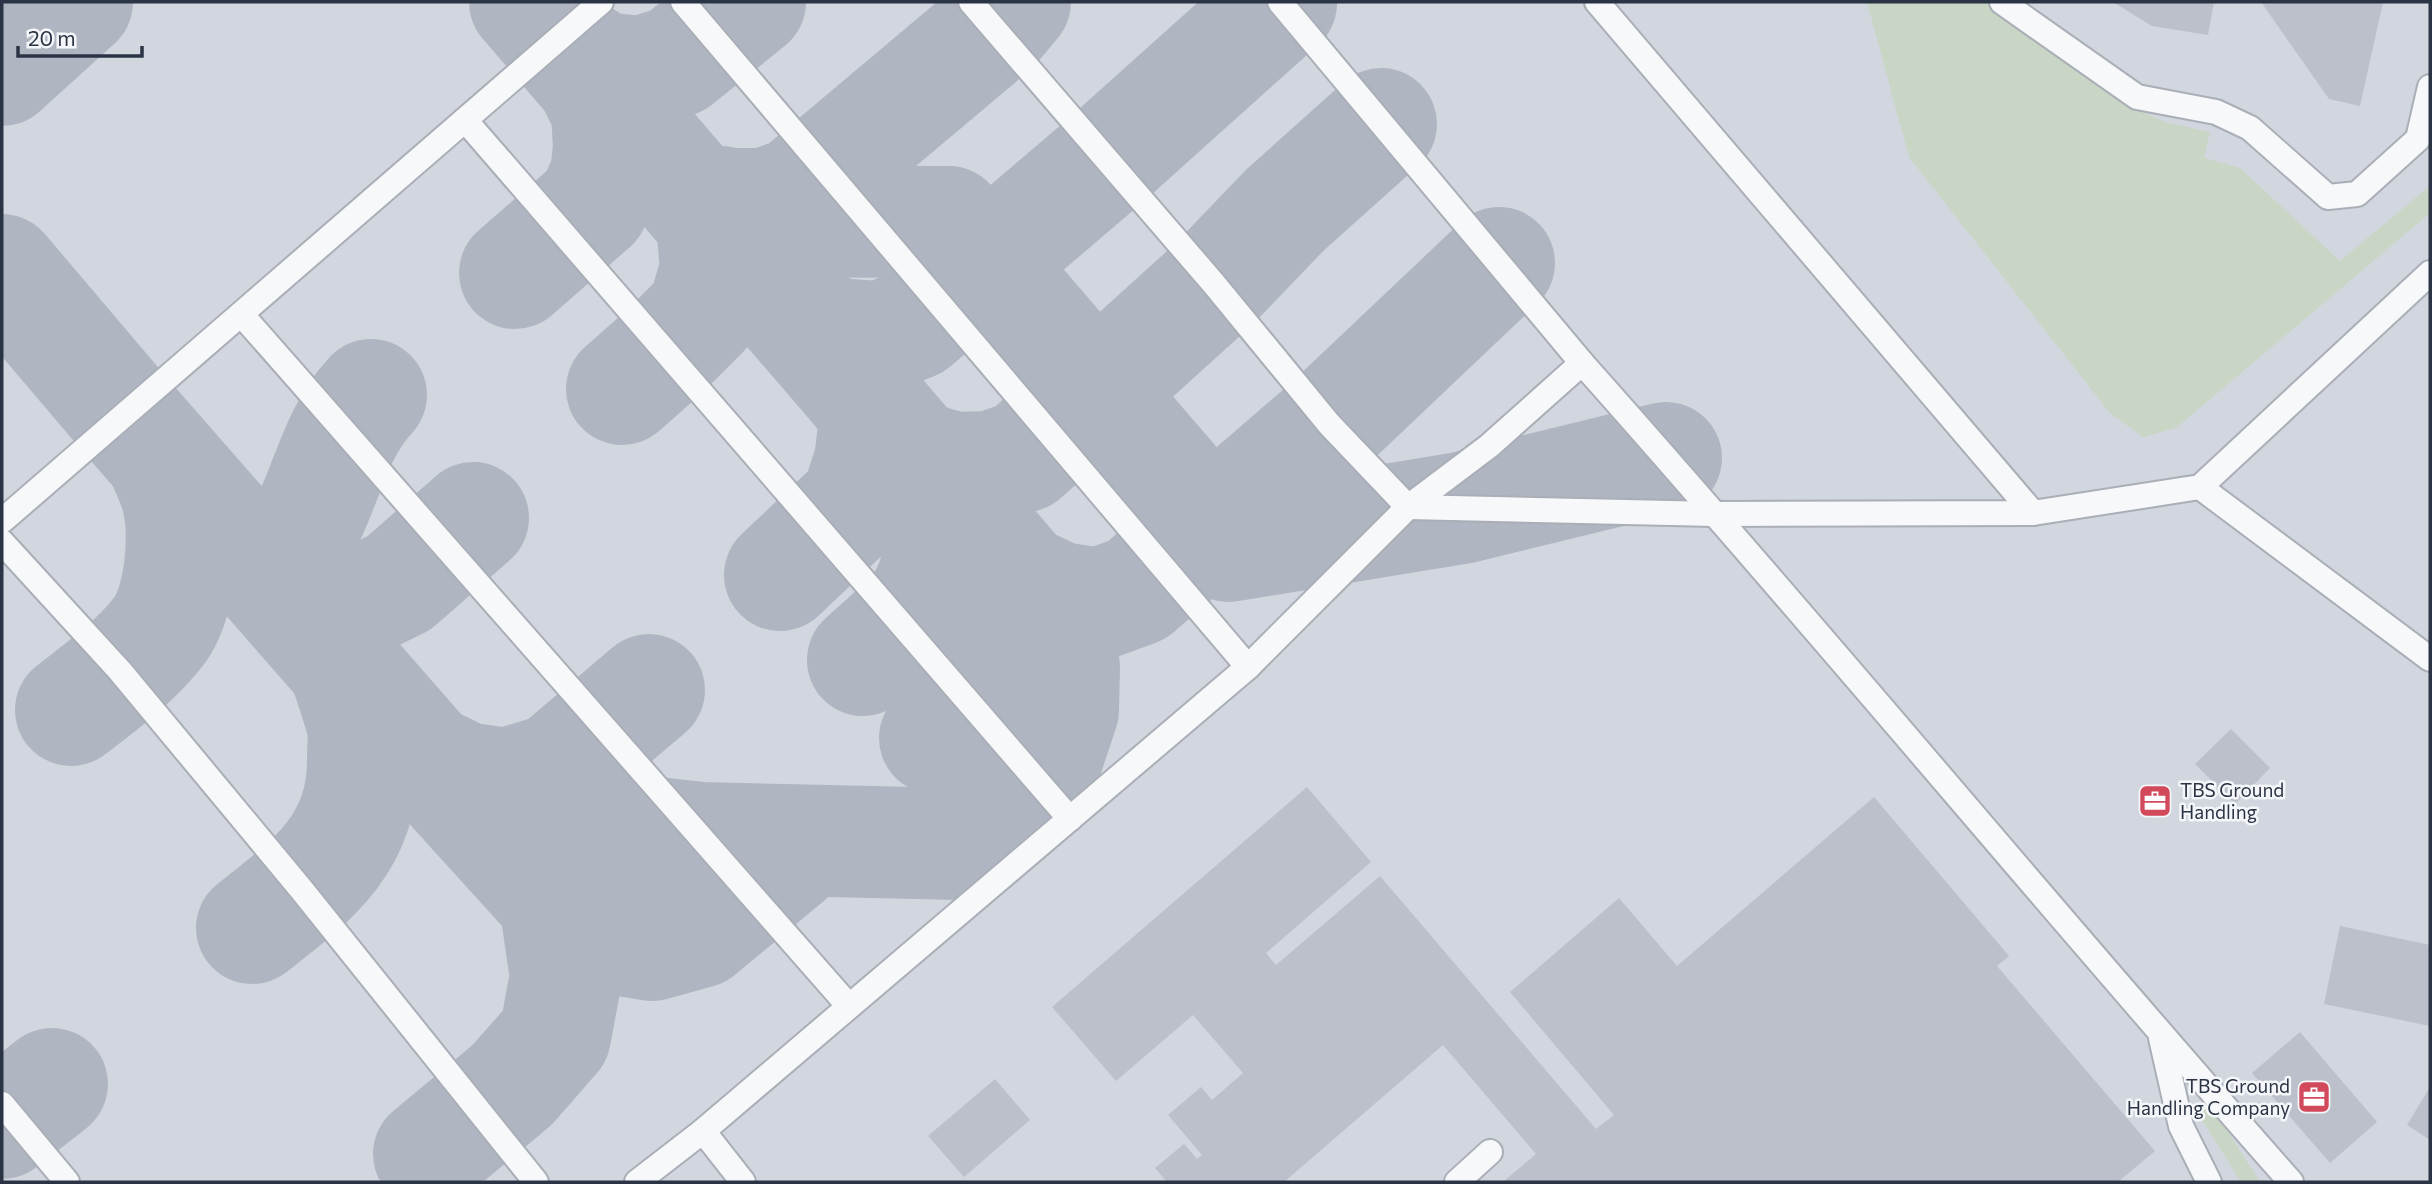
<svg xmlns="http://www.w3.org/2000/svg" width="2432" height="1184" font-family="Commissioner,sans-serif">
<style>
.built{fill:#d2d6de}
.green{fill:#c9d6c5}
.lines{fill:none;stroke-linecap:round;stroke-linejoin:round}
.taxiway{stroke:#b0b6c1;stroke-width:112}
.building{fill:#bbc0ca}
.lane-casing{stroke:#a9aeb7;stroke-width:28}
.lane{stroke:#f7f8fa;stroke-width:24}
.labels{text-anchor:middle;stroke-width:5;stroke-linejoin:round;paint-order:stroke}
.poi-label{font-size:19px;fill:#2b3445;stroke:#f4f6f9;text-anchor:start}
</style>
<rect width="100%" height="100%" fill="#e4e7ec"/>
<rect class="built" x="2" y="2" width="2428" height="1180"/>
<g class="green">
<polygon points="1867,2 1994,2 2119,101 2165,122 2210,132 2204,158 2240,168 2340,261 2430,186 2430,213 2176,428 2143,437 2110,413 1909,157"/>
<polygon points="2210,1104 2260,1182 2241,1182 2198,1113"/>
</g>
<g class="lines">
<g class="taxiway">
<polyline points="558,39 601,68 641,72 677,61 750,2"/>
<polyline points="2,70 77,2"/>
<polyline points="721,202 726,204 765,204 797,193 993,28 1015,2"/>
<polyline points="2,270 126,416 426,759 555,901 591,935 652,945 699,932 794,853"/>
<polyline points="515,273 593,205 606,175 609,148 607,111 591,78"/>
<polyline points="793,314 837,334 881,337 914,324 1106,160 1281,3"/>
<polyline points="622,389 665,351 703,313 716,270 712,221 949,222 1228,546 1461,508 1666,458"/>
<polyline points="913,456 954,468 991,467 1024,456 1214,284 1285,210 1381,124"/>
<path d="M 238,544 L 266,546 L 295,542 C 327,494 330,439 371,395"/>
<polyline points="261,571 310,597 360,602 399,583 473,518"/>
<polyline points="780,575 857,502 870,461 876,412"/>
<polyline points="1022,581 1059,598 1099,604 1137,590 1329,424 1499,263"/>
<path d="M 863,660 C 882,642 916,616 927,593 C 945,556 942,518 934,480"/>
<path d="M 71,710 C 102,686 135,662 159,631 C 181,602 186,536 178,501 C 175,486 167,471 161,456"/>
<path d="M 935,738 C 970,708 1008,677 1018,629 C 1022,614 1021,596 1022,581"/>
<polyline points="442,767 464,778 507,784 556,769 649,690"/>
<polyline points="475,813 701,838 959,844 1047,758 1063,710 1064,667 1050,620 1022,581 525,2"/>
<path d="M 252,928 C 312,881 363,844 363,760 C 363,747 365,733 362,722 C 357,703 350,684 344,665"/>
<polyline points="2,1123 52,1084"/>
<polyline points="429,1154 512,1085 555,1036 566,977 555,901"/>
</g>
</g>
<g class="building">
<polygon points="2113,2 2214,2 2208,35 2152,26"/>
<polygon points="2261,2 2383,2 2360,106 2329,99"/>
<polygon points="2231,729 2270,768 2235,804 2195,764"/>
<polygon points="1307,787 1371,862 1266,953 1276,965 1380,876 1596,1129 1614,1115 1510,992 1619,898 1677,966 1874,797 2009,956 1997,966 2155,1151 2118,1182 1503,1182 1536,1154 1443,1045 1284,1182 1167,1182 1155,1168 1184,1144 1197,1159 1202,1155 1168,1115 1201,1087 1212,1100 1243,1073 1193,1015 1116,1081 1052,1007"/>
<polygon points="2340,926 2430,945 2430,1026 2324,1004"/>
<polygon points="2300,1032 2377,1122 2330,1163 2252,1073"/>
<polygon points="995,1079 1030,1120 964,1177 928,1136"/>
<polygon points="2430,1087 2430,1140 2407,1125"/>
</g>
<g class="lines">
<defs>
<g id="lane">
<polyline points="683,2 1248,667"/>
<polyline points="971,2 1214,284 1329,424 1408,507 1715,514 2033,513 2200,487 2430,273"/>
<polyline points="1597,2 2033,513"/>
<polyline points="2002,2 2137,97 2216,112 2250,128 2328,197 2357,194 2418,139 2430,87"/>
<polyline points="465,120 1070,819"/>
<polyline points="242,315 848,1005"/>
<path d="M 1582,363 C 1822,632 2052,912 2291,1182"/>
<polyline points="2200,487 2430,659"/>
<polyline points="2,521 601,2"/>
<polyline points="2,542 120,671 301,889 536,1182"/>
<polyline points="2161,1038 2181,1126 2209,1182"/>
<polyline points="2,1104 67,1182"/>
<polyline points="703,1131 743,1182"/>
<polyline points="637,1182 703,1131 1248,667 1408,507 1489,446 1582,363 1280,2"/>
<polyline points="1457,1182 1490,1152"/>
</g>
</defs>
<use href="#lane" class="lane-casing"/>
<use href="#lane" class="lane"/>
</g>
<defs>
<symbol id="office-square" viewBox="-11 -11 22 22"><rect x="-9" y="-9" width="18" height="18" rx="4" fill="#d1495b" stroke="#f4f6f9"/><path d="M-6-3h4V-5.5h4V-3h4V5H-6ZM-1-4.5V-3h2v-1.5ZM-6 0V1H6V0Z" fill="#fff"/></symbol>
</defs>
<g fill-rule="evenodd">
<use href="#office-square" x="2136" y="782" width="38" height="38"/>
<use href="#office-square" x="2295" y="1078" width="38" height="38"/>
</g>
<g class="labels">
<g class="poi-label">
<text x="2180" y="797">TBS Ground<tspan x="2180" dy="22">Handling</tspan></text>
<text x="2290" y="1093" text-anchor="end">TBS Ground<tspan x="2290" dy="22">Handling Company</tspan></text>
</g>
</g>
<rect width="2432" height="1184" fill="none" stroke="#2b3445" stroke-width="7"/>
<path d="M18 46v10h124v-10" fill="none" stroke="#2b3445" stroke-width="3.5"/>
<text x="28" y="46" font-size="21" fill="#2b3445" stroke="#f4f6f9" stroke-width="5" paint-order="stroke">20 m</text>
</svg>
